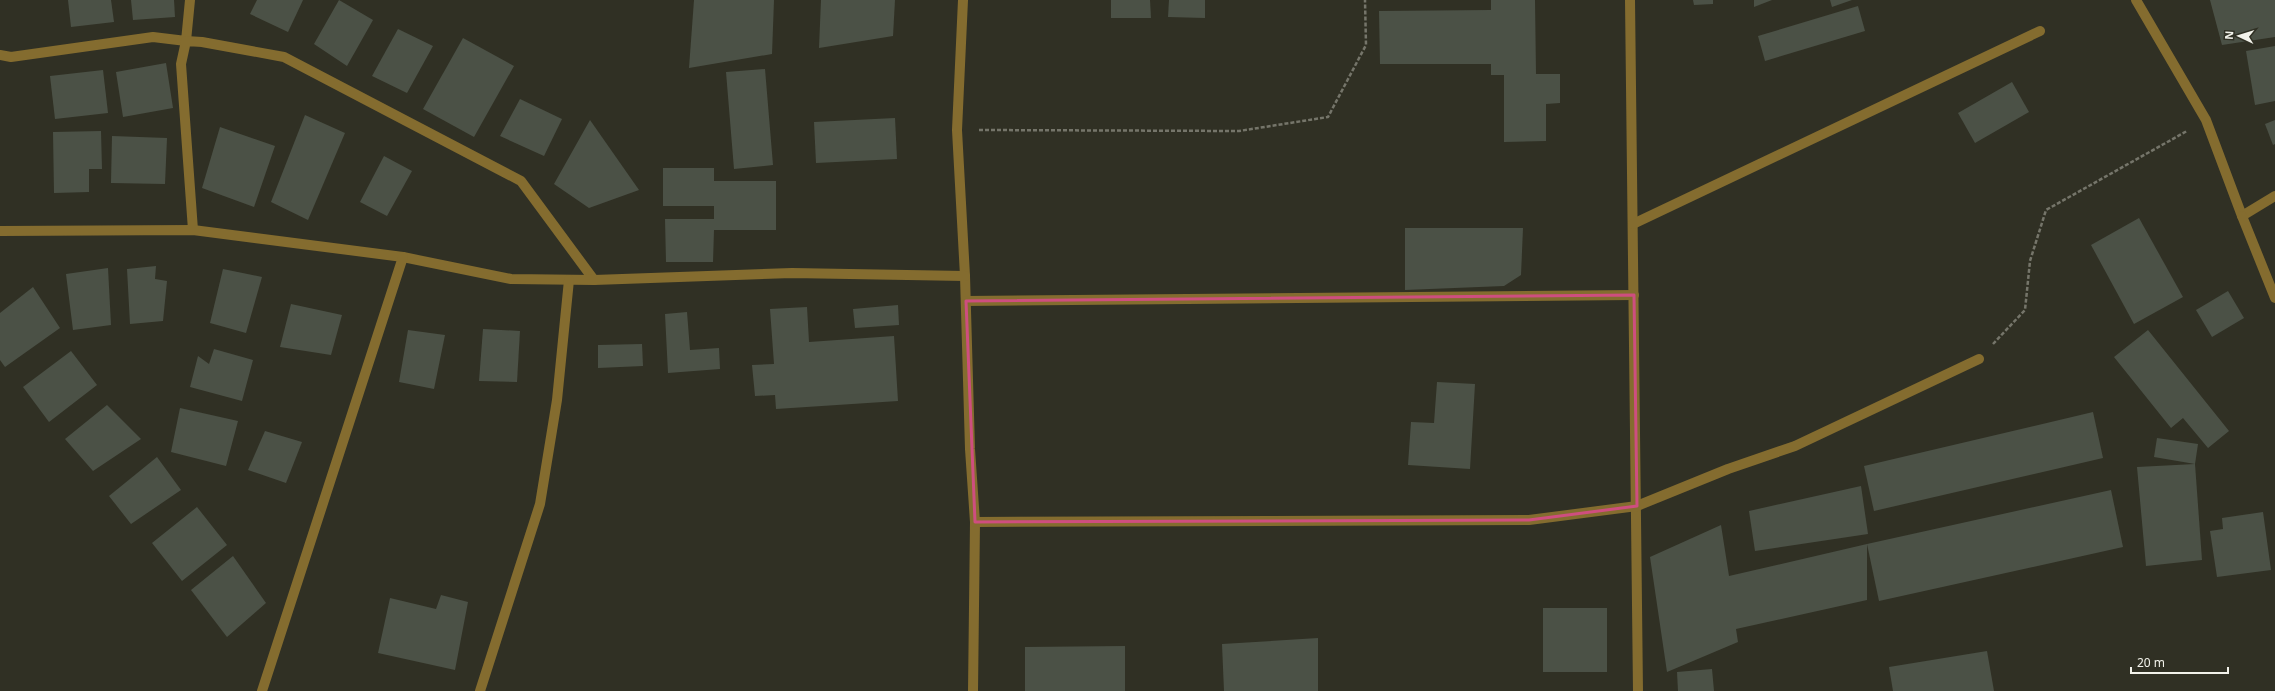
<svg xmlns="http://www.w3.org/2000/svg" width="2275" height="691" font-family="'Noto Sans',sans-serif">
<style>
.building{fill:#4b5146}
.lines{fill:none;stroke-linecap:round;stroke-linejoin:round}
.path{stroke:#75756a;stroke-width:2.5;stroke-dasharray:4 2;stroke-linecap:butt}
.minor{stroke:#846c2f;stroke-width:10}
.marked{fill:none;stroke:#ce4e7f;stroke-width:3;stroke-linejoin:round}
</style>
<rect width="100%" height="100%" fill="#303024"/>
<g class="building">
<polygon points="68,0 111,0 114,22 71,27"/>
<polygon points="131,0 174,0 175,17 133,20"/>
<polygon points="257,0 303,0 288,32 250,14"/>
<polygon points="339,0 373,20 347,66 314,44"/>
<polygon points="694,0 774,0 772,54 689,68"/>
<polygon points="821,0 895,0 893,36 819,48"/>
<polygon points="1111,0 1150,0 1151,18 1111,18"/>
<polygon points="1169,0 1205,0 1205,18 1168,17"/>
<polygon points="1491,0 1535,0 1536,74 1560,74 1560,103 1546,104 1546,141 1504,142 1504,75 1491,75 1491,64 1380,64 1379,11 1491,10"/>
<polygon points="1693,0 1713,0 1713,4 1694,5"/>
<polygon points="1754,0 1772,0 1754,7"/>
<polygon points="1830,0 1852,0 1832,7"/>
<polygon points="2210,0 2275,0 2275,37 2222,45"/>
<polygon points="1858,6 1865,31 1765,61 1758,36"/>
<polygon points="398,29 433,46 407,93 372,76"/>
<polygon points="463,38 514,66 474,137 423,109"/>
<polygon points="2275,46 2275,101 2255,105 2246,51"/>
<polygon points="166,63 173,108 123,117 116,72"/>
<polygon points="765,69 773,165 734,169 726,72"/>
<polygon points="103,70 108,113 55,119 50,76"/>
<polygon points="2012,82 2029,112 1975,143 1958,113"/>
<polygon points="520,99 562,119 544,156 500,136"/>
<polygon points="305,115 345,133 308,220 271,202"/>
<polygon points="895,118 897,159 816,163 814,122"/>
<polygon points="590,120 639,190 589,208 554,184"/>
<polygon points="2275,120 2275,144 2273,145 2265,124"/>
<polygon points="220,127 275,146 254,207 202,188"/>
<polygon points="101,131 102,169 89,169 89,192 54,193 53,132"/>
<polygon points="112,136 167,138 165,184 111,183"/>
<polygon points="384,156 412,171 387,216 360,202"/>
<polygon points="663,168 714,168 714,181 776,181 776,230 714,230 713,262 666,262 665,219 714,219 714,206 663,206"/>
<polygon points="2139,218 2183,297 2134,324 2091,245"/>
<polygon points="1405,228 1523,228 1521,275 1504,286 1405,290"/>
<polygon points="156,266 155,279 167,281 163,321 130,324 127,269"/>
<polygon points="108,268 111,325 73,330 66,274"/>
<polygon points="223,269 262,277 246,333 210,323"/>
<polygon points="33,287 60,328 5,367 0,360 0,313"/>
<polygon points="2228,291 2244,318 2212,337 2196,310"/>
<polygon points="291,304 342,315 331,355 280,347"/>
<polygon points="898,305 899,325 855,328 853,309"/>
<polygon points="807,307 809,342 894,336 898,401 776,409 775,395 755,396 752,365 774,364 770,309"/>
<polygon points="687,312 690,350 719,348 720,369 668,373 665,314"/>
<polygon points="483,329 520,331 517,382 479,381"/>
<polygon points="408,330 445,335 434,389 399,382"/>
<polygon points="2148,330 2229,431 2208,448 2183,418 2171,428 2114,357"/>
<polygon points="642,344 643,366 598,368 598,345"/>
<polygon points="214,349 253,360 242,401 190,387 198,356 209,364"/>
<polygon points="71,351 97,385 49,422 23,387"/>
<polygon points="1437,382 1475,384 1470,469 1408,465 1411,422 1434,423"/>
<polygon points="107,405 141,439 93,471 65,439"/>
<polygon points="180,408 238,421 226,466 171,452"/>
<polygon points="2093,412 2103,458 1874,511 1864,466"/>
<polygon points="265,431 302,442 286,483 248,470"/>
<polygon points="2157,438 2198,444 2195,464 2154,457"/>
<polygon points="157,457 181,490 131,524 109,496"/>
<polygon points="2195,464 2202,560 2146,566 2137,467"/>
<polygon points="1861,486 1868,534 1755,551 1749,511"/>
<polygon points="2111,490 2123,547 1879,601 1867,544"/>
<polygon points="197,507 227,545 182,581 152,543"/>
<polygon points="2263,512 2271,570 2217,577 2210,531 2223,529 2222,518"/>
<polygon points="1721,525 1729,576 1867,544 1867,600 1736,629 1738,642 1667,672 1650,557"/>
<polygon points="233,556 266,603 227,637 191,590"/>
<polygon points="441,595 468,602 455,670 378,653 390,598 436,609"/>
<rect x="1543" y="608" width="64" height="64"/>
<polygon points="1318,638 1318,691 1224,691 1222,644"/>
<polygon points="1125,646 1125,691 1025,691 1025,647"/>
<polygon points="1987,651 1994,691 1893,691 1889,667"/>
<polygon points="1712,669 1714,691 1678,691 1677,672"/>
</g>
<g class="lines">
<g class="path">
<polyline points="979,130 1239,131 1328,117 1366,45 1365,0"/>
<polyline points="1993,344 2025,310 2030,261 2046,210 2187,131"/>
</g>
<g class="minor">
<polyline points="963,0 957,130 965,276 970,449 975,522 973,691"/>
<polyline points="1630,0 1638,691"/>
<polyline points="2136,0 2206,120 2242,216 2275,196"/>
<polyline points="0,55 11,57 153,37 186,41 190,0"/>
<polyline points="2242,216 2275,298"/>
<polyline points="1633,224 2040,31"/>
<polyline points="193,230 181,64 186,41 202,42 284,57 521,181 594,280"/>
<polyline points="0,231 193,230 403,257 511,279 594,280 792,273 965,276"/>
<polyline points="966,301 1634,295"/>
<polyline points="975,522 1529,520 1637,506 1728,469 1795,446 1979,359"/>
<polyline points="262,691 403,257"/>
<polyline points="480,691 540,504 557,400 569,280"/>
</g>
</g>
<path class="marked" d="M 1634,295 L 1637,506 L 1529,520 L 975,522 L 966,301 Z"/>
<g transform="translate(2239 36) rotate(274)" stroke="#303024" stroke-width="3" paint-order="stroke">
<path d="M0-3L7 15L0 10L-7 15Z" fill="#f2f2ea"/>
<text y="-6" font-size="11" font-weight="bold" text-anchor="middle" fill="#f2f2ea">N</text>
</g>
<path d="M2131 667v6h97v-6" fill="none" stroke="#f2f2ea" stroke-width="2"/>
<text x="2137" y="667" font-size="12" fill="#f2f2ea" stroke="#303024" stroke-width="3" paint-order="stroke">20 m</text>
</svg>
